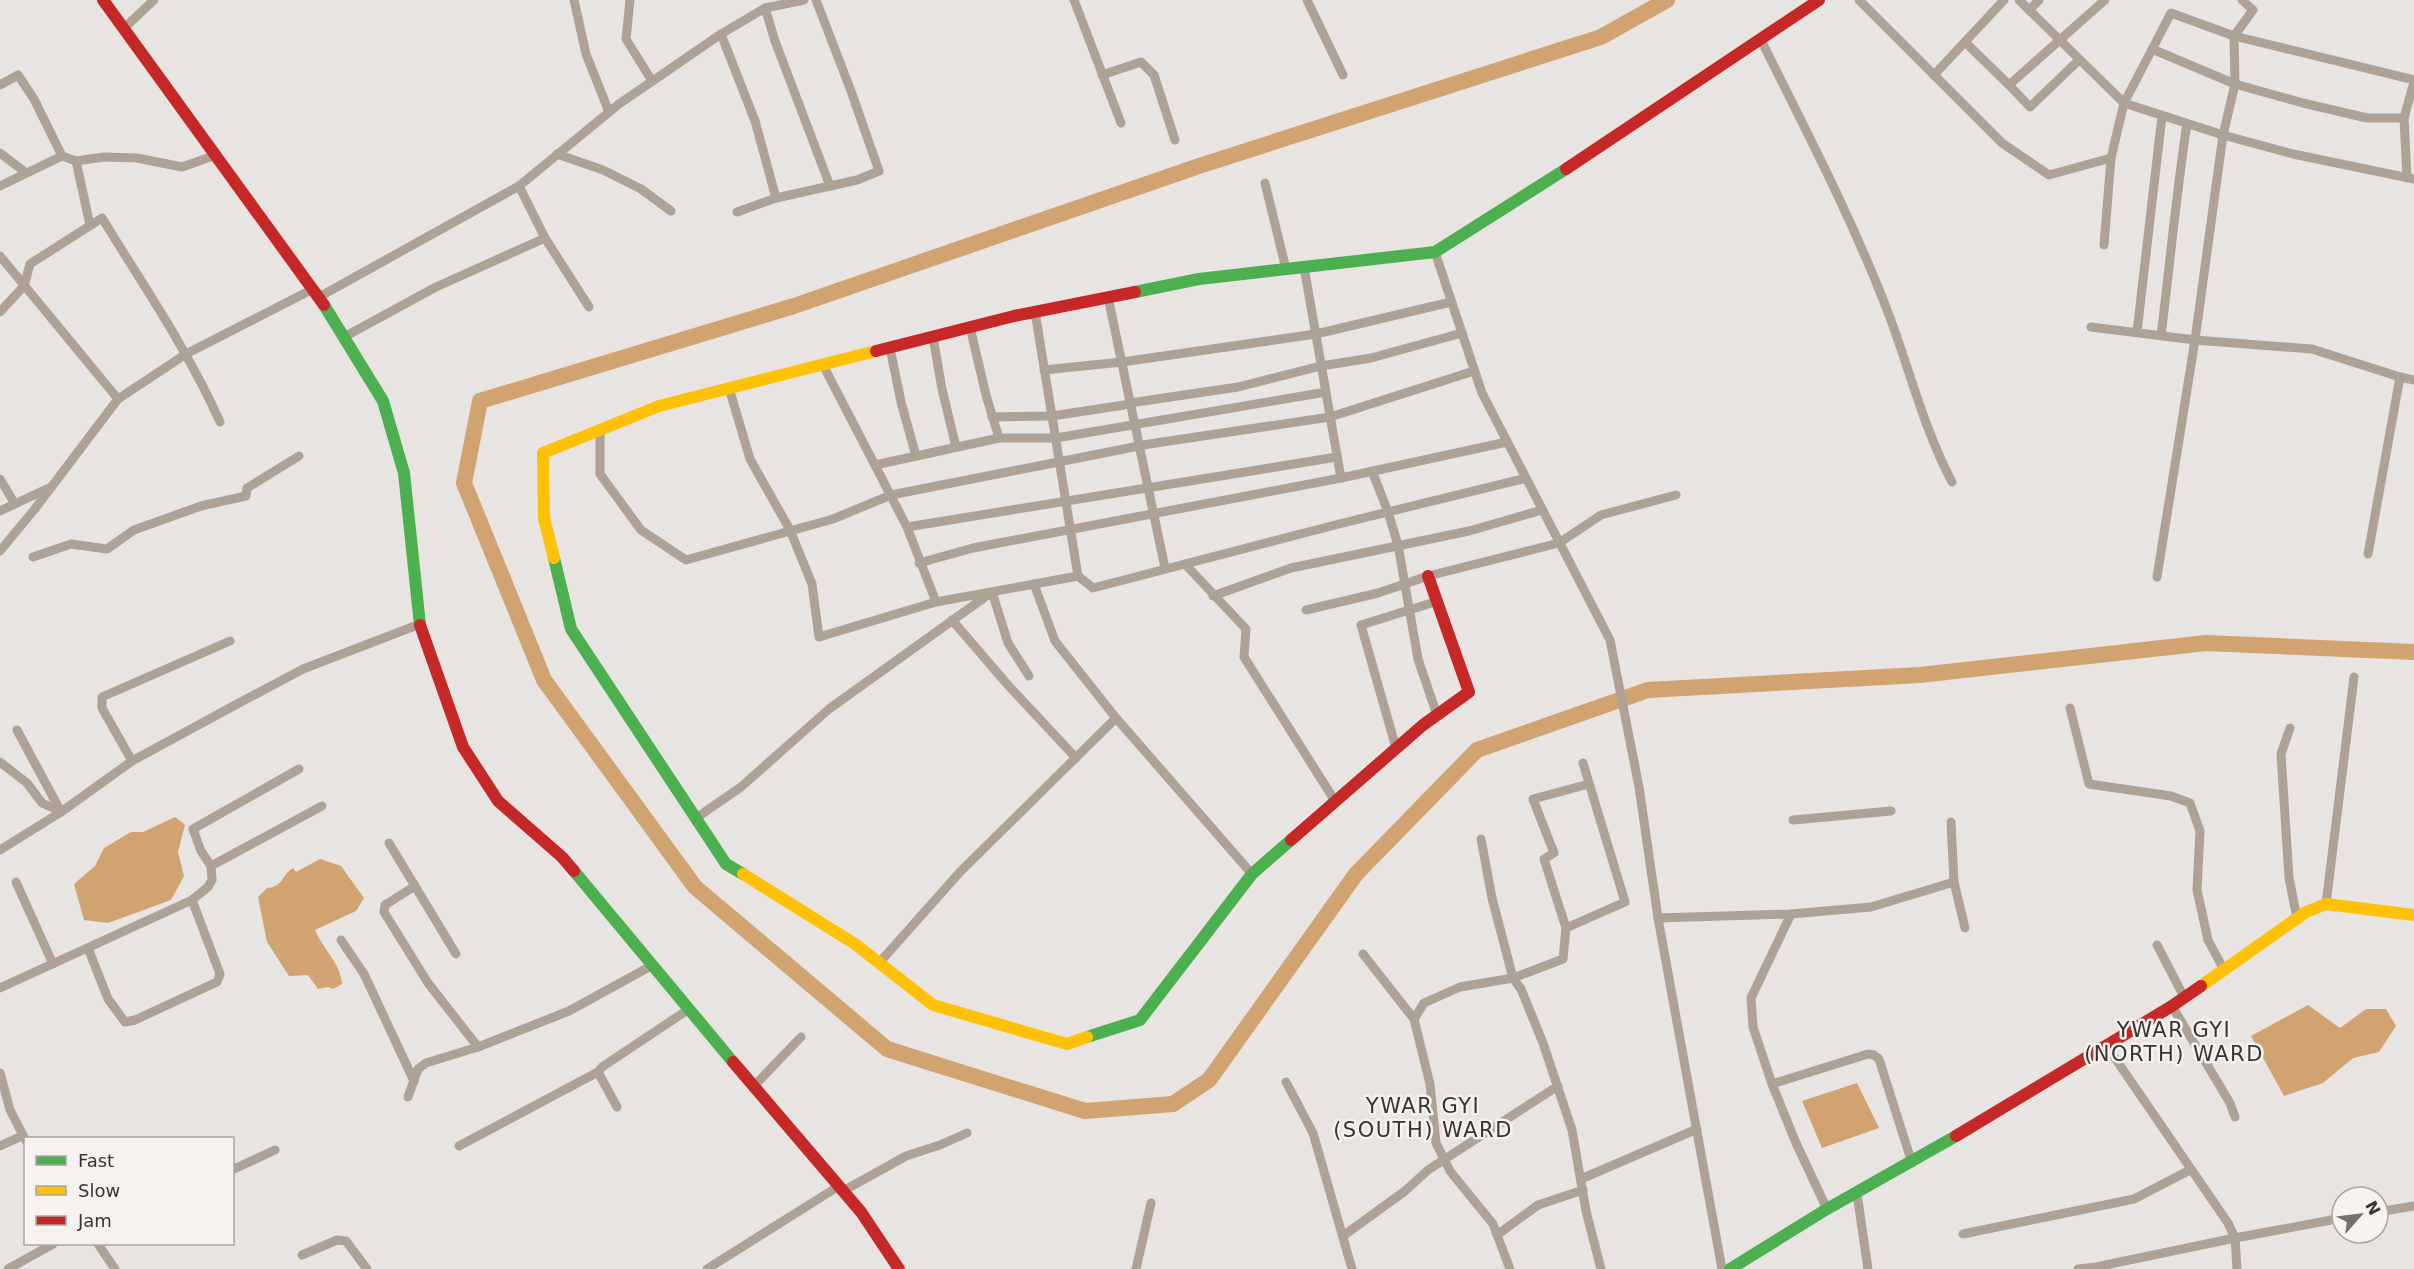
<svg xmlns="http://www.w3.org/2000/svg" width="2414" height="1269" font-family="'DejaVu Sans',sans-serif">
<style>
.water{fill:#d1a371}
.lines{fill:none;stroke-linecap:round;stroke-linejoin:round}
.river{stroke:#d1a371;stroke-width:16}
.street{stroke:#aea296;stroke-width:9}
.fast{stroke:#4caf50;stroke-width:12}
.slow{stroke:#ffc107;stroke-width:12}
.jam{stroke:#c62828;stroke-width:12}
.labels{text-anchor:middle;stroke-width:5;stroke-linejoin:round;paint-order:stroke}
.quarter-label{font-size:21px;letter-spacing:1.5px;fill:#363534;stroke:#f5f2ef}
</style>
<rect width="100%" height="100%" fill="#e7e4e2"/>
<g class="water">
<polygon points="175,817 185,825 178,852 184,876 171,900 108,923 84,920 74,884 95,866 104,848 131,832 143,832"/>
<path d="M 320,859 L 341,866 L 364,898 L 356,911 L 315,930 C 323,949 341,964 342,984 L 333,989 L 328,987 L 318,989 L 308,975 L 289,976 L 267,942 L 258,897 L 267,888 C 283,887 281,876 293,868 L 296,872 Z"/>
<polygon points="2308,1005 2340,1028 2366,1009 2386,1009 2396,1026 2379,1052 2353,1058 2323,1083 2284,1096 2251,1036"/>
<polygon points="1857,1083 1879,1128 1822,1148 1802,1101"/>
</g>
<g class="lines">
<polyline class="river" points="1667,0 1601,37 1199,166 794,306 480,401 464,483 544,680 695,887 887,1049 1085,1111 1173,1104 1209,1080 1356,874 1477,750 1648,690 1920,675 2206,643 2414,652"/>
<g class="street">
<polyline points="574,0 586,54 609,112"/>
<polyline points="630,0 626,39 652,81"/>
<polyline points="1074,0 1121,123"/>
<polyline points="1307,0 1343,75"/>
<polyline points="1859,0 2002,143 2049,175 2111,158"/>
<polyline points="2019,0 2124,103 2223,135 2293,154 2414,179"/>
<polyline points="765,8 775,41 830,186 857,180 879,171 851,91 816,0"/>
<polyline points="2029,10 2039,0"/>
<polyline points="123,29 154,0"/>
<polyline points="721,34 755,121 776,198 737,212"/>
<path d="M 1761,40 C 1806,131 1853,220 1889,315 C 1910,371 1924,429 1952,482"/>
<polyline points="1965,42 2009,85 2105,0"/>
<polyline points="2152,49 2235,84 2303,103 2367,118 2404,118 2407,178"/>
<polyline points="1102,75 1141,62 1154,75 1175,140"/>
<polyline points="1934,75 2004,0"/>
<polyline points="0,85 18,75 34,99 62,156"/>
<polyline points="2009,85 2030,107 2079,60"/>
<polyline points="2404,118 2414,82"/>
<polyline points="0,153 25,172"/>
<polyline points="557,154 603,170 641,189 671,211"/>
<polyline points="76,161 90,225"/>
<polyline points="1265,183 1286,269"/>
<polyline points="0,186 62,156 76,161 104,157 137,158 182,167 216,155"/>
<polyline points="519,186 545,238 589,307"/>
<polyline points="776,198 830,186"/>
<polyline points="2104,245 2111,158 2124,103 2171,13 2234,36 2414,80"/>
<polyline points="1435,252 1482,393 1610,640 1639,787 1658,918 1722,1269"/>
<polyline points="0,256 118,399"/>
<polyline points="1304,267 1341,478"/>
<polyline points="319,297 519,186 619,104 721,34 765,8 804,0"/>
<polyline points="1108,297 1165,568"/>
<path d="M 0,312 L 24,286 L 30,264 L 102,218 C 143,285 188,350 220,422"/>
<polyline points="1035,312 1078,576 1093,588 1335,525 1526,478"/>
<polyline points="970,327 986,395 999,438"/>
<polyline points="2091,327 2195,340 2312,349 2400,377"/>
<polyline points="2137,332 2162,116"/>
<path d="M 2161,335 C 2170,265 2176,194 2187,124"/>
<polyline points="344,337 436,287 545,238"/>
<polyline points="933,337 942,389 956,447"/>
<polyline points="890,348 901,402 916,456"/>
<polyline points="823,365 907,527 936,602"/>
<polyline points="1044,370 1122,362 1316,334 1451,302"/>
<polyline points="729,388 750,459 790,530 812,584 819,637 936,602 1078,576"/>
<polyline points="1130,403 1238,387 1321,366 1371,358 1462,333"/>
<polyline points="992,417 1052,416 1124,405"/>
<polyline points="600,430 600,474 641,530 686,560 833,519 891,495 1149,444 1330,417 1474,371"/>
<polyline points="875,465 999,438 1056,438 1326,392"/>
<polyline points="1372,471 1388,512 1398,545 1418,659 1437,715"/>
<polyline points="0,479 15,504"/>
<polyline points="0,511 51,487"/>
<polyline points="907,527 1337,457"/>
<polyline points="0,551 34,510 118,399 186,354 313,289"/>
<polyline points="2368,554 2400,377 2414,380"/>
<polyline points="33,557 71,544 107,549 134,530 201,506 246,496 247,488 299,456"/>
<polyline points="919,563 973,548 1341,478 1507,442"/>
<polyline points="1185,564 1246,629 1244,657 1335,801"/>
<polyline points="2157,577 2195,340 2223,135 2235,84 2234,36 2253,10 2242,0"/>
<polyline points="1213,596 1291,568 1469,531 1542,510"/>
<polyline points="1306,610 1378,593 1428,576 1559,543 1601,515 1676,495"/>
<polyline points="952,620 1007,684 1076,758"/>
<polyline points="2070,708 2089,784 2171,796 2190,803 2200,831 2197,890 2208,940 2224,970"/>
<polyline points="1116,718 1252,874"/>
<polyline points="2290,728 2281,754 2289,878 2297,918"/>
<polyline points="17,730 61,812"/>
<polyline points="1396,748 1361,625 1438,601"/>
<polyline points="132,761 102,708 102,697 230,641"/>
<polyline points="0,762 27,783 42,803 60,811"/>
<polyline points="696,818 741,787 829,709 992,592 1008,643 1029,676"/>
<polyline points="1793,820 1891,811"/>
<polyline points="1951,822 1954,882 1965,928"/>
<polyline points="1481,839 1492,898 1513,978 1521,989 1543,1043 1572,1130 1586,1211 1601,1269"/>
<polyline points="389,843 456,954"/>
<polyline points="0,850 61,812 132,761 239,703 303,669 420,624"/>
<polyline points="211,866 322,806"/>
<polyline points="16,882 53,964"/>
<polyline points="415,886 385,905 384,912 428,983 478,1047"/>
<polyline points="2326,904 2354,677"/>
<polyline points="1791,914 1751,998 1753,1027 1772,1084 1796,1143 1827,1209"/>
<polyline points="1658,918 1791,914 1871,907 1954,882"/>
<polyline points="1566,928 1544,859 1554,853 1533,799 1589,784"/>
<polyline points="341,940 364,974 414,1081"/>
<polyline points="2157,945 2184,997"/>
<polyline points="88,948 108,999 125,1022 135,1020 217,982 220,974 192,900"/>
<polyline points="1363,954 1414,1019 1430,1084 1436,1143 1450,1171 1493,1224 1510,1269"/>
<polyline points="879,963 960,872 1116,718 1055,641 1034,584"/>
<polyline points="0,988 192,900 208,887 212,880 211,866 201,851 193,829 299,769"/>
<polyline points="2172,1006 2230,1103 2235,1117"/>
<polyline points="1414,1019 1424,1003 1460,987 1513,978 1563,959 1566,928 1625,902 1583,763"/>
<polyline points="2106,1045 2228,1223 2235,1238 2237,1269"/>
<polyline points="0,1073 10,1110 26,1141"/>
<polyline points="1286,1082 1313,1133 1352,1269"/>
<polyline points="1772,1084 1868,1054 1874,1055 1879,1059 1912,1163"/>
<polyline points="754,1086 801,1037"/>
<polyline points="408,1097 418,1069 426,1063 478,1047 569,1011 651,966"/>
<polyline points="617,1107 598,1072 602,1067 689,1009"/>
<polyline points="0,1146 22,1136"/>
<polyline points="459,1146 598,1072"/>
<polyline points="232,1170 275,1150"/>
<polyline points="1581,1179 1697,1129"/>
<polyline points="843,1191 906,1156 940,1145 967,1133"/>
<polyline points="1857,1194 1868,1269"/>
<polyline points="2378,1212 2414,1206"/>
<polyline points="1963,1234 2134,1199 2190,1170"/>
<polyline points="1497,1235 1538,1205 1583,1190"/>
<polyline points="1343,1236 1405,1191 1428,1170 1558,1086"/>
<polyline points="98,1244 115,1269"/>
<polyline points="302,1255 337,1240 346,1241 367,1269"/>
<polyline points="8,1269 53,1244"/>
<polyline points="707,1269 839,1186"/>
<polyline points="1136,1269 1151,1203"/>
<polyline points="2078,1269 2096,1267 2235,1238 2342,1218"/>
</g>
<g class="fast">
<polyline points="1135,292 1199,279 1435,252 1566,169"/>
<polyline points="324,305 383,401 404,473 420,625"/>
<polyline points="554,558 571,629 726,864 743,874"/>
<polyline points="574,871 733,1062"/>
<polyline points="1087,1037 1140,1020 1252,874 1291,840"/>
<polyline points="1730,1269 1827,1209 1956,1136"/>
</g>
<g class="slow">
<polyline points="554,558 544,518 543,453 659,406 876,351"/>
<polyline points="743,874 855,944 933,1005 1067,1044 1087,1037"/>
<polyline points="2201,986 2306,912 2326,904 2414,915"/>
</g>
<g class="jam">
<polyline points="103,0 324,305"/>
<polyline points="1566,169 1819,0"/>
<polyline points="876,351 1014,316 1135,292"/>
<polyline points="420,625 463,747 498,801 562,857 574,871"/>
<polyline points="1291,840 1423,725 1469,692 1428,576"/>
<polyline points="733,1062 861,1212 899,1269"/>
<polyline points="1956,1136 2172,1006 2201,986"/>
</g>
</g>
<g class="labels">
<g class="quarter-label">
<text x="2174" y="1037">YWAR GYI<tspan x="2174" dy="24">(NORTH) WARD</tspan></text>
<text x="1423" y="1113">YWAR GYI<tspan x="1423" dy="24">(SOUTH) WARD</tspan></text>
</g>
</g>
<rect x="24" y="1137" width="210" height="108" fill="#f5f2ef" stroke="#a9a6a4" stroke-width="1.5"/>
<rect x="36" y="1156" width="30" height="9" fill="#4caf50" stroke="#a9a6a4" stroke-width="1.5"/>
<text x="78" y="1167" font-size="18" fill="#363534">Fast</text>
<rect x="36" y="1186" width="30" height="9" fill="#ffc107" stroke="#a9a6a4" stroke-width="1.5"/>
<text x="78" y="1197" font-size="18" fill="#363534">Slow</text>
<rect x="36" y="1216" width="30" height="9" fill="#c62828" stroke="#a9a6a4" stroke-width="1.5"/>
<text x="78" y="1227" font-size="18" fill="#363534">Jam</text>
<g transform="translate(2360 1215) rotate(62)"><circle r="28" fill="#f5f2ef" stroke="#a9a6a4" stroke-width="1.5"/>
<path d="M0-4.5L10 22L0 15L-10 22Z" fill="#747271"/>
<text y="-9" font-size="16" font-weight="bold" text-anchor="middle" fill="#363534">N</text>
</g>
</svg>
